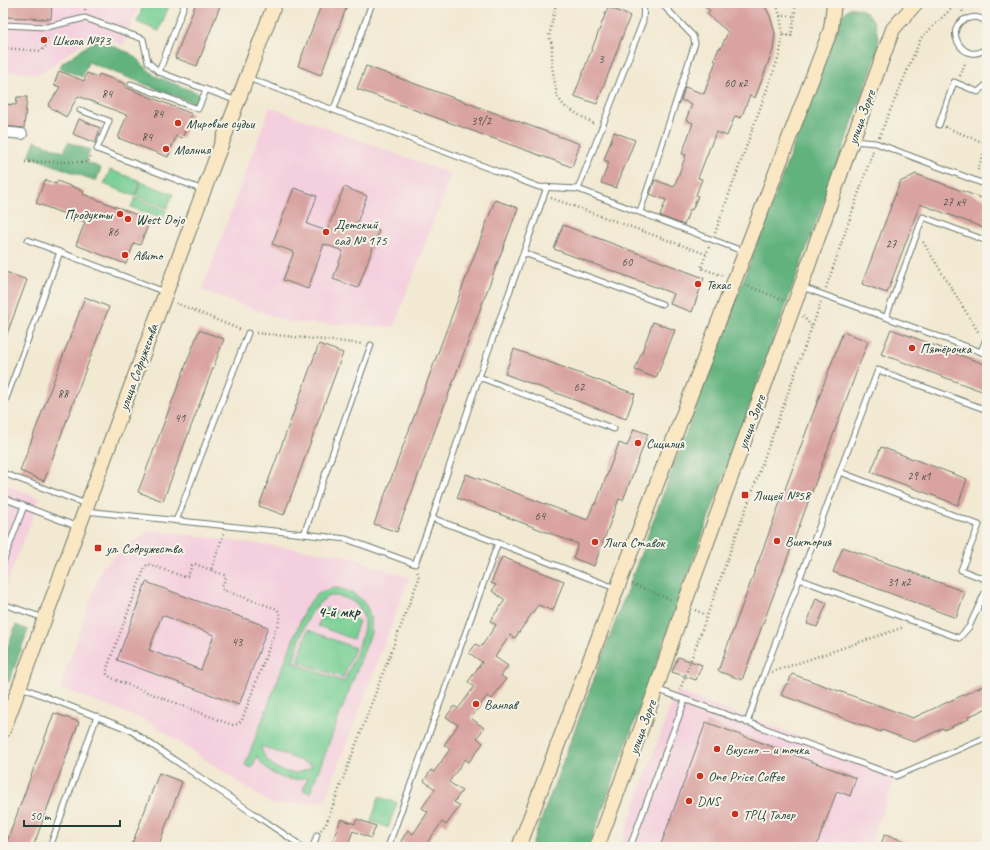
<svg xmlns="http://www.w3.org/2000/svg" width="990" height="850" font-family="Caveat,sans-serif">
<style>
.built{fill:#f4cfde}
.green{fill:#78cf94;stroke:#4c8664;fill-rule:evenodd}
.forest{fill:#62b27e;stroke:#407859}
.building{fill:#d9a3a1;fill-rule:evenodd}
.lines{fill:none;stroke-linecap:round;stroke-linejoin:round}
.lane-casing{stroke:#69796b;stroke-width:7}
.street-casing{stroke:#69796b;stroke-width:12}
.secondary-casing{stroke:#69796b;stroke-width:16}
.path{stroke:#69796b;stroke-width:2.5;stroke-dasharray:1 3;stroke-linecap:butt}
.lane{stroke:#fff;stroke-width:5}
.street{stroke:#fff;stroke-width:10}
.secondary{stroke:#fae7c3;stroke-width:14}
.poi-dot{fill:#c8321e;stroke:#f7f3e8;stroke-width:1.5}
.labels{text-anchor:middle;stroke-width:4;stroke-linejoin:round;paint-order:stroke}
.number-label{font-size:12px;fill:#4e564f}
.poi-label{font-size:14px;fill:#1f3d34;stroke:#f7f3e8;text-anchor:start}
.street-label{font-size:14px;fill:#1f3d34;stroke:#f7f3e8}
.neighbourhood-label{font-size:15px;font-weight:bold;fill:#1f3d34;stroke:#f7f3e8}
</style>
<rect width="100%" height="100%" fill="#f7f3e8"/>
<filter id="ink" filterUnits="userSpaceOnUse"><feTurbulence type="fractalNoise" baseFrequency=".025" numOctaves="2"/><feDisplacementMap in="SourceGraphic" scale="8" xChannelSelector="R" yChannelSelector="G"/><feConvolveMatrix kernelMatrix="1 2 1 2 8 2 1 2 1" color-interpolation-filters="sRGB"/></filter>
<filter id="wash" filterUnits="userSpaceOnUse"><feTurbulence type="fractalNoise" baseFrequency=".012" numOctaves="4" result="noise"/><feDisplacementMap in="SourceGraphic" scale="16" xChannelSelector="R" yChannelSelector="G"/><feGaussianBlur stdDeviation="0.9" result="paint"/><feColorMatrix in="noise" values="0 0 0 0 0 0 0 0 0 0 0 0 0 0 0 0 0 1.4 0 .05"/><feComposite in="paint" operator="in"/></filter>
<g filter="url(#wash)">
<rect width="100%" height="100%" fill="#f2e9d2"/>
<g class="built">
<polygon points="3,3 139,3 124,45 93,35 40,74 3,71"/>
<polygon points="270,107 451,174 394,327 288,322 202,290"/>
<polygon points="3,484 40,498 3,593"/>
<polygon points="149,530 344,555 409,578 325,801 272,805 150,722 60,688 102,567"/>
<polygon points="676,691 897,773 869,847 620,847"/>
</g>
<g class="green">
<polygon points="144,3 170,3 159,31 137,22"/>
<polygon points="110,170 140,181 135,196 104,184"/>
<polygon points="141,182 173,194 167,208 136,196"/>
<polygon points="135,198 166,210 163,219 131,207"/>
<path d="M 337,588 C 362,593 373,608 371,633 L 310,793 L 303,790 L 308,777 C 287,784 267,775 257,756 L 252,768 L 245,765 L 305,609 C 314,596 320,589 337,588 ZM 330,596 C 348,595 366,606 364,626 C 363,640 350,668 344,682 L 293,662 C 300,640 307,606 330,596 ZM 261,746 L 312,765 L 312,766 C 295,781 265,769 261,746 Z"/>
<polygon points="325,608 359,621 353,639 318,626"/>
<polygon points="308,630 355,648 343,678 297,661"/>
<polygon points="379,797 397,803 388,828 371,821"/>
</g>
<g class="forest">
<path d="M 850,8 C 874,6 880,34 878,52 L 589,847 L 531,847 L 841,19 L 846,11 Z"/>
<polygon points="96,40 130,53 155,76 200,94 196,104 88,62 82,77 60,68 62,63"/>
<polygon points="35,141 64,152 68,142 90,150 86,162 101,168 96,181 29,156"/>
<polygon points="16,625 28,630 9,682 3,680 3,659"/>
</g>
<g id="blocks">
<g class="building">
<polygon points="3,3 52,3 51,19 3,17"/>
<polygon points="196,3 221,3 197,66 175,58"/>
<polygon points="322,3 348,3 321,75 298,66"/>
<polygon points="701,3 763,3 770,16 775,33 773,50 755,98 750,95 741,118 735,116 727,136 716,132 698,178 702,179 696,195 698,196 692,210 690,209 684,225 660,216 666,200 650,194 655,180 674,187 686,155 682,154 693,123 686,120 692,104 681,100 685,87 704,94 716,61 714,60 719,48 721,48 728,32 707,14 710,11"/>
<polygon points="608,7 630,16 597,104 574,96"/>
<polygon points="366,66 580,144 572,167 357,89"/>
<polygon points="59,71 84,81 87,73 98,77 99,74 126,84 125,87 192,114 182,138 176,136 168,157 118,138 127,115 78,96 66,117 48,106 60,87 54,85"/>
<polygon points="17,97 27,97 24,128 3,126 3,104 16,105"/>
<polygon points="79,119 100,128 95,143 73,134"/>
<polygon points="614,132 635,140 616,188 601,183 609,162 604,160"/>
<polygon points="916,174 987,200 987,229 920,204 887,293 862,284 900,182"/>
<polygon points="45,180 56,184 57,181 84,191 83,194 150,220 140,245 134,243 126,264 76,245 85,222 36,203"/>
<polygon points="344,187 367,196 357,223 379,231 358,288 333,279 343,251 324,244 308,289 283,280 294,252 272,244 294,188 317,196 307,224 327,231"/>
<polygon points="495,200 518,208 397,532 374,524"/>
<polygon points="563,225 704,278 692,312 670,304 674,294 554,249"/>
<polygon points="3,271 27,280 4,342 3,342"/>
<polygon points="85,297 109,307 44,481 20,471"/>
<polygon points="653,322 675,330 656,378 635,370"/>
<polygon points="891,329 987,365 987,393 881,354"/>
<polygon points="199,330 224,339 163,501 138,492"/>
<polygon points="843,332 868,341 742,680 718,671"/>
<polygon points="319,344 343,353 284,515 259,506"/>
<polygon points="514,349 635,394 626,419 505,374"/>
<polygon points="634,429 648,434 623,500 619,499 594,566 573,558 578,544 457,498 466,474 587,520 594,504 596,504 619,443 627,446"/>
<polygon points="881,447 967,479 958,505 871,472"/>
<polygon points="843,547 965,592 956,618 833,572"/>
<polygon points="502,557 564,581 553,611 538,605 515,638 510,635 495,657 508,666 501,676 506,679 492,699 487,696 471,718 484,728 477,738 483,743 469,762 465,759 449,782 462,791 454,802 460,806 446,825 442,822 424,847 409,847 401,841 408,830 413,834 428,812 422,808 435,789 424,781 431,770 434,772 450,749 444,745 458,725 446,717 454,706 458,709 474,687 468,682 482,662 469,653 476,644 481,647 496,625 490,621 505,600 492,591 496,585 491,583"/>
<path d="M 146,582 L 268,627 L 239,705 L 117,660 ZM 162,615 L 214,635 L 201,670 L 149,650 Z"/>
<polygon points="816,598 827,603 817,627 807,624"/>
<polygon points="678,657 702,665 696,680 672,672"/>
<polygon points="792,674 913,718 987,684 987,708 968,717 969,719 944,730 943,728 914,742 882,730 881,732 781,695 786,684 788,684"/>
<polygon points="54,713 79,722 72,741 33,847 5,847"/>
<polygon points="706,722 856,778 850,796 837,791 816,847 660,847"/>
<polygon points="159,773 182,782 158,847 131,847"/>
<polygon points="341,819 355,824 357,819 376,826 371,838 353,831 347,847 330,847"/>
<polygon points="885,834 916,846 915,847 880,847"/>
</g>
</g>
</g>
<g filter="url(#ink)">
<use href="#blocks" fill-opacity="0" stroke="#69796b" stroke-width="1"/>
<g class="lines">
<defs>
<g id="lane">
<polyline points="185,3 159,72 237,101"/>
<path d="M 987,23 C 982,18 977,16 970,18 C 939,23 964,70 987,47"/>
<polyline points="3,25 47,27 85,18 143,39 148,62 159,72"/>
<polyline points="248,78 539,187 578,189 745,252"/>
<polyline points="131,84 198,109 206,90"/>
<polyline points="334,109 372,3"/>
<polyline points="80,110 109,121 97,149 203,190"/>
<polyline points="939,125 954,82 978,92 987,84"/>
<polyline points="853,141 876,143 987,185"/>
<polyline points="578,189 643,21 644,3"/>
<polyline points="640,212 695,43 693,36 661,3"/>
<polyline points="28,240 165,292"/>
<polyline points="524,253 662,304"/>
<polyline points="802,287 987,354"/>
<polyline points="886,317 923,217 987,241"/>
<polyline points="981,352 987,336"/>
<polyline points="479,377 614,429"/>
<polyline points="3,407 60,252"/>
<polyline points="840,472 979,525 961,570 987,580"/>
<polyline points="3,473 86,504"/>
<polyline points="3,498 78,527"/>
<polyline points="85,511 304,534 346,539 415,564 432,518"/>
<polyline points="176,521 248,333"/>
<polyline points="304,534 371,345"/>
<polyline points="498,543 432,518 479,377 547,187"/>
<polyline points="3,562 24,506"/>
<polyline points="799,579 959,638 969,627 987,588"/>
<polyline points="3,604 44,618"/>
<polyline points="21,687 130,730 297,843 300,847"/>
<polyline points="656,689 896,776 987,737"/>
<polyline points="747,723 763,676 878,370 987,410"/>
<polyline points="50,847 97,716"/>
<polyline points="313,847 317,835"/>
<polyline points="388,847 498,543 615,588"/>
<polyline points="630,847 685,700"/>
</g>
<polyline id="street" points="3,132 22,134"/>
<g id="secondary">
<polyline points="3,731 204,190 275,3"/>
<polyline points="519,847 695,383 831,29 834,3"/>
<polyline points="597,847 656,689 684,605 801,286 852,141 893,29 916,3"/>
</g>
</defs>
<use href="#lane" class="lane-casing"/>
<use href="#street" class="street-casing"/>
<use href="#secondary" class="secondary-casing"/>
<g class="path">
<polyline points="556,3 549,37 552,44 552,66 557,96 564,106 594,124"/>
<polyline points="980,3 987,6"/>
<polyline points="958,4 963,12"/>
<polyline points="85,10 86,3"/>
<polyline points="780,16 795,16"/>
<polyline points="783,35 791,36 795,16 795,3"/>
<polyline points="3,48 41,51 46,46 47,34"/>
<polyline points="960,76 966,61"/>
<polyline points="945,127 987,144 977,172"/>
<polyline points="879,137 921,38 952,8 960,3"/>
<polyline points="25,162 88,162 91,154"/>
<polyline points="551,198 706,254"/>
<path d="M 715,233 L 779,56 C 784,36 783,23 776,3"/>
<polyline points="923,242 979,333"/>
<polyline points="709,247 701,268 724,276"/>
<polyline points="745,285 783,300"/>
<polyline points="826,288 873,151"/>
<polyline points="176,303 241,330"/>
<polyline points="803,316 811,326"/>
<polyline points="256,333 364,344"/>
<polyline points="211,570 195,564 192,565 188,576 185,577 148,564 145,567 107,668 107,674 111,678 232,725 238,724 242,720 280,618 280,613 277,609 223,590 222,587 226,577 224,575 211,570 224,533"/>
<polyline points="632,584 672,600"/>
<polyline points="695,610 706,615"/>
<polyline points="772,672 904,627"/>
<polyline points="680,690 821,302"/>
<polyline points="321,830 326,824 419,578 417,571"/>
</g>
<use href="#lane" class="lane"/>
<use href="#street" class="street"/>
<use href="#secondary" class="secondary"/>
</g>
</g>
<g class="poi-dot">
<circle cx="44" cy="40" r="4"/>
<circle cx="178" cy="123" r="4"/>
<circle cx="166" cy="149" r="4"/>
<circle cx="120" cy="214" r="4"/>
<circle cx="128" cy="219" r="4"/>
<circle cx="326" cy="232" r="4"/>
<circle cx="125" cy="255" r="4"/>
<circle cx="698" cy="284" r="4"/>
<circle cx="912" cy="348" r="4"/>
<circle cx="638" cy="443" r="4"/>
<rect x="741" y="491" width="8" height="8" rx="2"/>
<circle cx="777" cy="541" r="4"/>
<circle cx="595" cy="542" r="4"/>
<rect x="94" y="544" width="8" height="8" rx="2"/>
<circle cx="476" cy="704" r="4"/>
<circle cx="717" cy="749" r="4"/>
<circle cx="700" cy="776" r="4"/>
<circle cx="689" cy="801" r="4"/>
<circle cx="735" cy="814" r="4"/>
</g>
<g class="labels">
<g class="number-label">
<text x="601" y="63">3</text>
<text x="736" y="87">60 к2</text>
<text x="107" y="98">84</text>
<text x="158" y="118">84</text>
<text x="481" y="125">39/2</text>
<text x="147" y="141">84</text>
<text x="954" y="206">27 к4</text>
<text x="113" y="236">86</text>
<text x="891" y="248">27</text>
<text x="627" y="266">60</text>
<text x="579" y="391">62</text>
<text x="63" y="398">88</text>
<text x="180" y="422">41</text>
<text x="919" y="480">29 к1</text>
<text x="540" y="520">64</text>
<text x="899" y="586">31 к2</text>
<text x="237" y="646">43</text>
</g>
<g class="poi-label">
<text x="52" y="45">Школа №73</text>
<text x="186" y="128">Мировые судьи</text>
<text x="174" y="154">Молния</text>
<text x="112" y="219" text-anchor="end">Продукты</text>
<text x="136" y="224">West Dojo</text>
<text x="334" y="229">Детский<tspan x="334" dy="16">сад № 175</tspan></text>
<text x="133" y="260">Авито</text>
<text x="706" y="289">Техас</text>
<text x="920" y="353">Пятёрочка</text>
<text x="646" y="448">Сицилия</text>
<text x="753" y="500">Лицей №58</text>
<text x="785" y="546">Виктория</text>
<text x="603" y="547">Лига Ставок</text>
<text x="106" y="553">ул. Содружества</text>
<text x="484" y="709">Ванлав</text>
<text x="725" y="754">Вкусно — и точка</text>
<text x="708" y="781">One Price Coffee</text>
<text x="697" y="806">DNS</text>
<text x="743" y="819">ТРЦ Талер</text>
</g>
<g class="street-label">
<text transform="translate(861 117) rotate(-70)" y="5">улица Зорге</text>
<text transform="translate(138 367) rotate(-70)" y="5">улица Содружества</text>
<text transform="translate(751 422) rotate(-70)" y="5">улица Зорге</text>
<text transform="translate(642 727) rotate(-70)" y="5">улица Зорге</text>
</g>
<g class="neighbourhood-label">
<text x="339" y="617">4-й мкр</text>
</g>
</g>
<rect width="990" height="850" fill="none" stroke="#f7f3e8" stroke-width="16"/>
<path d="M24 820v6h96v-6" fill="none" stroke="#1f3d34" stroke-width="2"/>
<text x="30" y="820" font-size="12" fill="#1f3d34" stroke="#f7f3e8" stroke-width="3" paint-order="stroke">50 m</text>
</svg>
